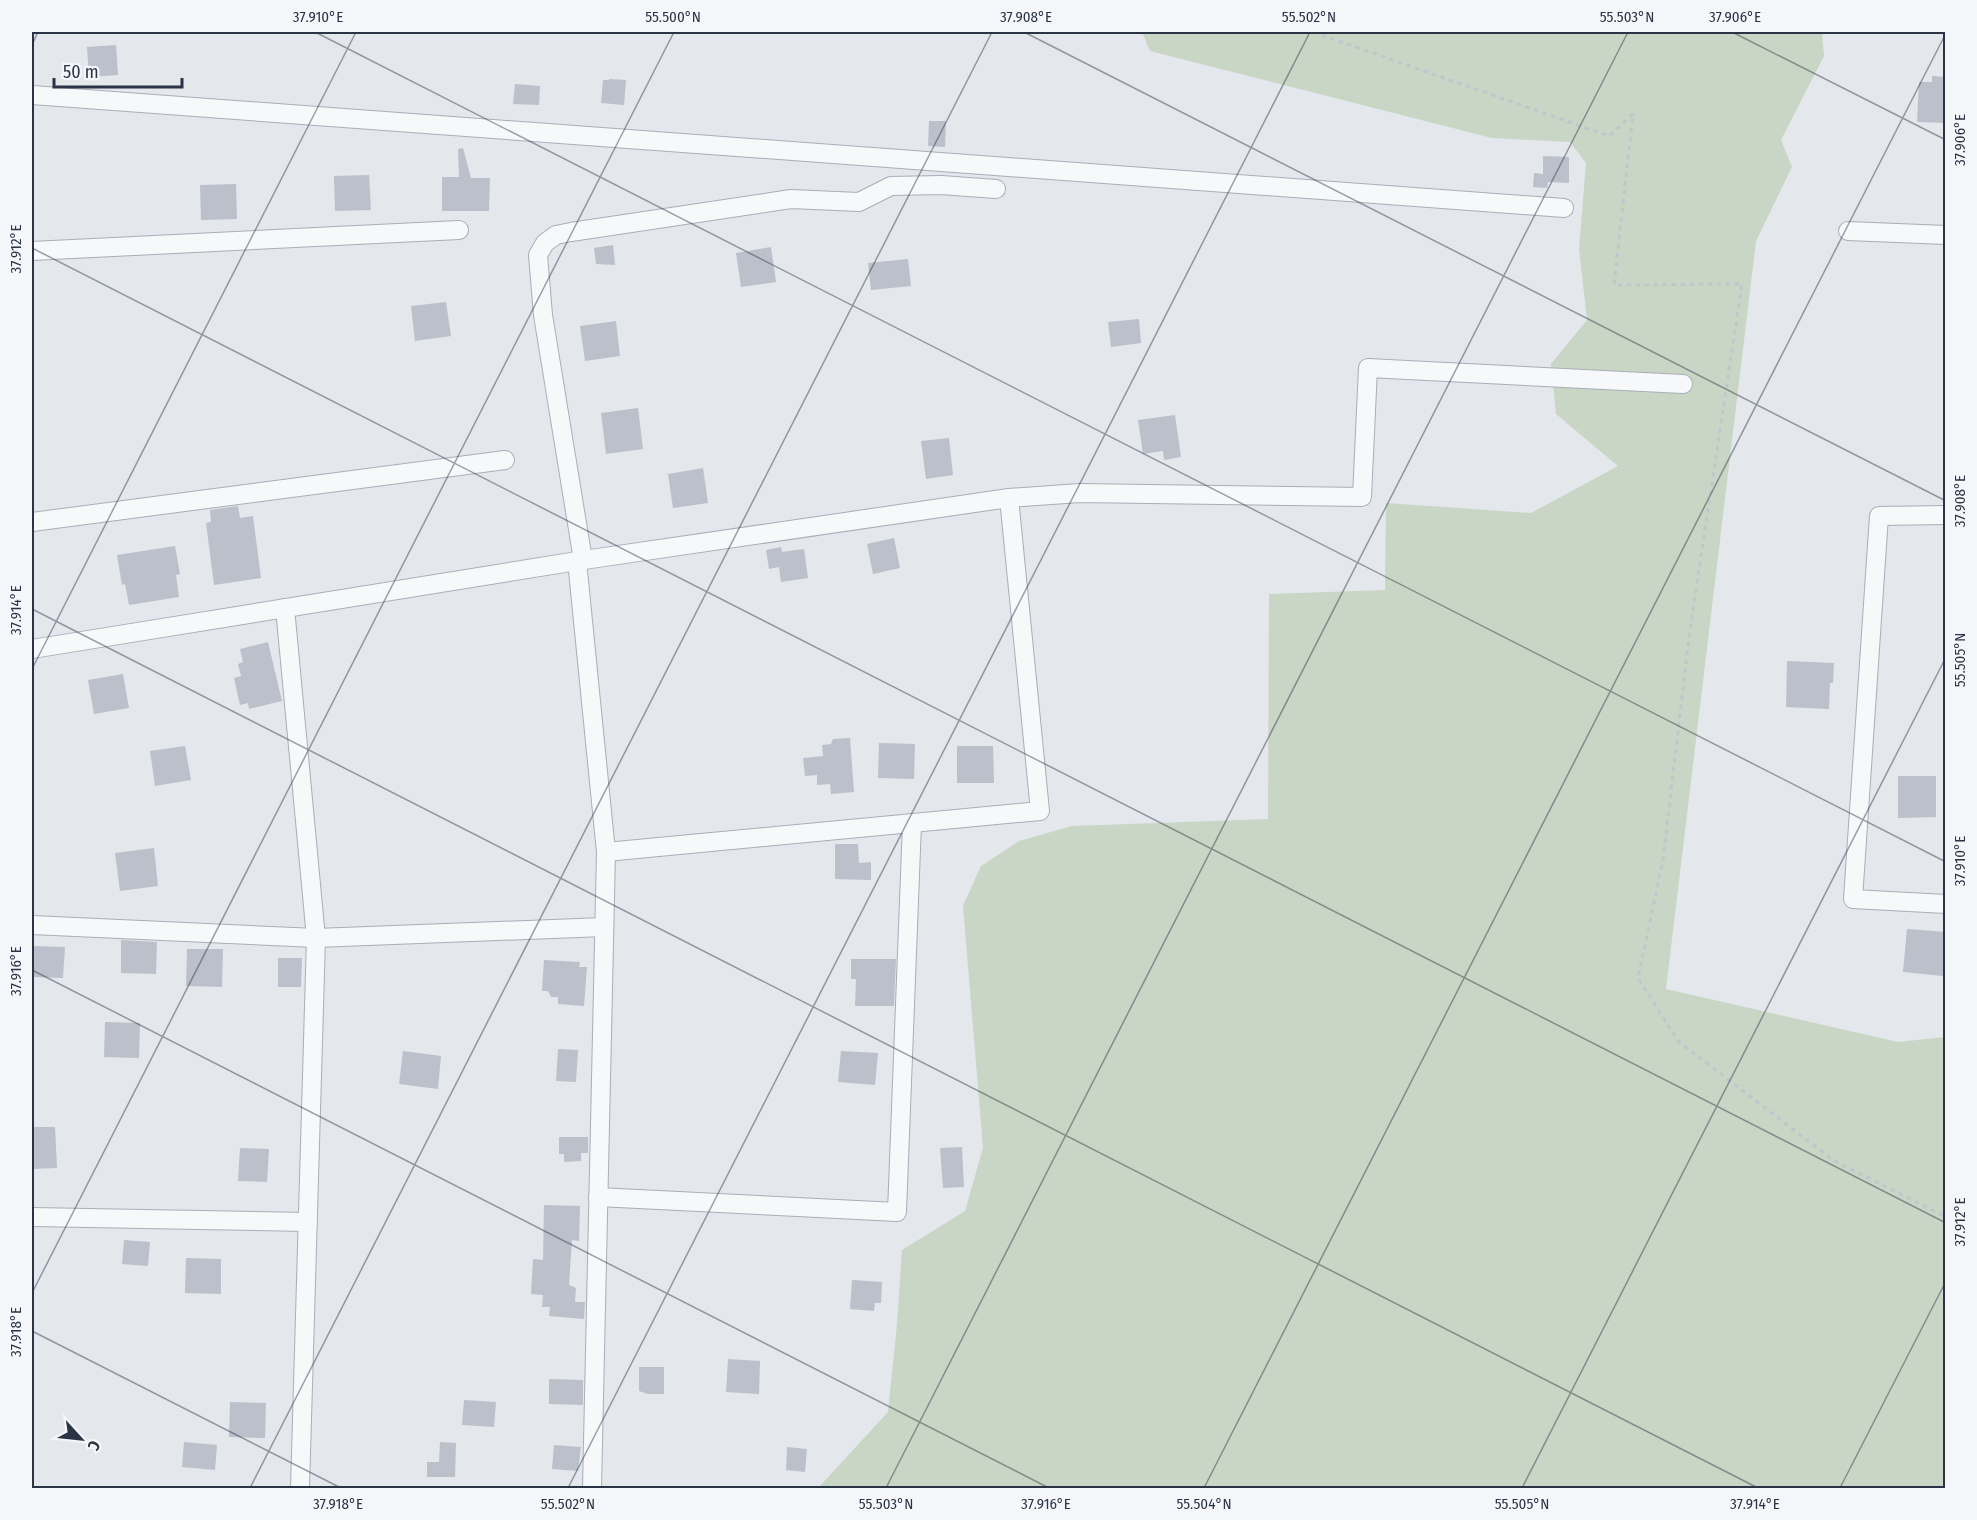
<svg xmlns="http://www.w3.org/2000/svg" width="1977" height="1520" font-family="'Fira Sans Condensed',sans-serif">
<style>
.green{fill:#c9d6c5}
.building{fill:#bbc0ca}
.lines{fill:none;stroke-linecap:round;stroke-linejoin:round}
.minor-casing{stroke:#a9aeb7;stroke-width:20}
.path{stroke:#c2c5cb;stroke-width:3;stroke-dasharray:4.5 4.5;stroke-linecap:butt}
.minor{stroke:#f7f8fa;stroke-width:18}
.ticks{fill:none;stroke:#2b3445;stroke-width:1.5;stroke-opacity:0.45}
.neatline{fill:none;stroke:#2b3445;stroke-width:2}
.ticks-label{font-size:15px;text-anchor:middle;fill:#2b3445}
</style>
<rect width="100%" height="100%" fill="#e4e7ec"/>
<polygon class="green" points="1142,32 1822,32 1824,56 1781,140 1792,167 1756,241 1666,989 1898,1042 1945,1037 1945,1488 818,1488 888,1412 897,1324 902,1250 965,1211 983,1148 963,906 981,866 1019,841 1072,826 1268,819 1269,594 1385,590 1386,503 1531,513 1618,466 1556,414 1551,364 1587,320 1579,249 1586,163 1570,142 1492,138 1150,51"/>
<g class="building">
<polygon points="116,45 118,75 89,77 87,47"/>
<polygon points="1932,76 1946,77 1946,123 1917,122 1919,82 1932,82"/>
<polygon points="609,79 626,80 624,105 601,103 603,80 609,80"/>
<polygon points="515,84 540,86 539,105 513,104"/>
<polygon points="929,121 946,121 945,147 928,146"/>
<polygon points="463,148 471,178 490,178 489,211 442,211 442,177 459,177 458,149"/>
<polygon points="1543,156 1569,157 1569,183 1548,182 1547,188 1533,187 1534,173 1543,174"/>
<polygon points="369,175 371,210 335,211 334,176"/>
<polygon points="236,184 237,219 201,220 200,185"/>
<polygon points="613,245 615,265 596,264 594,248"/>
<polygon points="771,247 776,282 741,287 736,253"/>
<polygon points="908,259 911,286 871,290 868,263"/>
<polygon points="446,302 451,336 415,341 411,306"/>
<polygon points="1139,319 1141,343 1111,347 1108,322"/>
<polygon points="616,321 620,356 585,361 580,326"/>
<polygon points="638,408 643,449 606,454 601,413"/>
<polygon points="1175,415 1181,457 1164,460 1163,451 1143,454 1138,420"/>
<polygon points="949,438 953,475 926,479 921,441"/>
<polygon points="703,468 708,503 673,508 668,474"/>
<polygon points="238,506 240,518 253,516 261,578 214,585 206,523 211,522 210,510"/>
<polygon points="894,538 900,568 873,574 867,544"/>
<polygon points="175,546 180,574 176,575 179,597 129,605 125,584 122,585 117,555"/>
<polygon points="781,547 782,552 804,549 808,578 781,582 779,567 769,569 766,550"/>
<polygon points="268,642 282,701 249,709 248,703 240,705 234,678 241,676 238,664 243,662 240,649"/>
<polygon points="1787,661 1834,663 1833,683 1830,683 1829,709 1786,707"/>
<polygon points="123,674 129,708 94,714 88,680"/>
<polygon points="850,738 854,792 831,794 830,784 817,785 817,775 805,776 803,758 823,756 822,745 831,744 833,739"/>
<polygon points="879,743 915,744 914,779 878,778"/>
<polygon points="185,746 191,780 155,786 150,751"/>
<polygon points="957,746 993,746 994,783 957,783"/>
<polygon points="1898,776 1936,776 1936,817 1898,818"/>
<polygon points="835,844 858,844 859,863 871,862 871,880 835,879"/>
<polygon points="154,848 158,886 120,891 115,853"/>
<polygon points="1907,929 1946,932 1943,976 1903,972"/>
<polygon points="121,940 157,942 156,974 121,973"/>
<polygon points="32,946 65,947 63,978 32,977"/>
<polygon points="187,949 223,949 222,987 186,986"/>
<polygon points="278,958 302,958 301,987 278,987"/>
<polygon points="851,959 896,959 894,1006 855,1006 856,979 851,979"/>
<polygon points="544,960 580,962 579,967 587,967 584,1006 558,1004 558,997 551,997 548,991 542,991"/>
<polygon points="105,1022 140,1023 139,1058 104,1057"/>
<polygon points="558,1049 578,1050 576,1082 556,1081"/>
<polygon points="403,1051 441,1056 438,1089 399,1084"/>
<polygon points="841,1051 878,1053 875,1085 838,1082"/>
<polygon points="32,1127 55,1127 57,1168 32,1169"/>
<polygon points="559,1137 588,1137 588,1153 581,1153 581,1161 564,1162 564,1154 559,1154"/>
<polygon points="962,1147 964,1187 943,1188 940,1148"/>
<polygon points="240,1148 269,1149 267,1182 238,1181"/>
<polygon points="544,1205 580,1206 579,1241 572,1240 569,1285 576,1288 575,1302 585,1302 584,1319 549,1316 550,1307 542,1307 543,1295 531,1294 533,1259 543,1260"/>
<polygon points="124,1240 150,1242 148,1266 122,1264"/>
<polygon points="186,1258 221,1259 221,1294 185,1293"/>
<polygon points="852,1280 882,1282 881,1303 875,1303 874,1311 850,1309"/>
<polygon points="728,1359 760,1361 759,1394 726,1392"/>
<polygon points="639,1367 664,1367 664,1394 648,1394 639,1391"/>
<polygon points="549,1379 583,1380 583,1405 549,1404"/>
<polygon points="464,1400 496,1402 494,1427 462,1425"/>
<polygon points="230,1402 266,1403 265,1438 229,1437"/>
<polygon points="184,1442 217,1445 215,1470 182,1467"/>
<polygon points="440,1442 456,1443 455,1477 427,1477 427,1462 439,1462"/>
<polygon points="554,1445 581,1447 578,1471 552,1469"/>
<polygon points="787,1447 807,1449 805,1472 786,1470"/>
</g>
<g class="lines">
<defs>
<g id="minor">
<polyline points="32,95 1564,208"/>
<polyline points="1848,231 1946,235"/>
<polyline points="32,251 459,230"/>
<polyline points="1946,515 1879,516 1853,899 1946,904"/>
<polyline points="32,522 505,460"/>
<polyline points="583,560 543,315 538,255 545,243 556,235 571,232 791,199 859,202 891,186 941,185 996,189"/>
<polyline points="577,561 606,852 592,1488"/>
<polyline points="285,608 316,938 300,1488"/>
<polyline points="32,649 577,561 1009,498 1080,493 1362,497 1368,368 1683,384"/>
<polyline points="606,852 1040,811 1009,498"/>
<polyline points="32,925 316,938 604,927"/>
<polyline points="598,1197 897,1212 912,823"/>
<polyline points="32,1217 308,1222"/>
</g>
</defs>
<use href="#minor" class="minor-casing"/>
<polyline class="path" points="1313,32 1609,136 1633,114 1614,285 1742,284 1690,629 1663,860 1638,978 1678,1041 1833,1160 1946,1217"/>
<use href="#minor" class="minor"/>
</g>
<path class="ticks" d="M 315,32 L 1946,862M 1024,32 L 1946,501M 1732,32 L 1946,140M 32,45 L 38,32M 32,248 L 1946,1223M 32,609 L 1758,1488M 32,669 L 356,32M 32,970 L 1049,1488M 32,1293 L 674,32M 32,1331 L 341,1488M 250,1488 L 992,32M 568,1488 L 1310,32M 886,1488 L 1628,32M 1204,1488 L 1946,33M 1522,1488 L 1946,657M 1840,1488 L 1946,1281"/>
<rect width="1977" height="1520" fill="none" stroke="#f4f6f9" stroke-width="66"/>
<g transform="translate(81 1439) rotate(117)" stroke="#f4f6f9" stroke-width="4.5" paint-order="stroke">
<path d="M0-4.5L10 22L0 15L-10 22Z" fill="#2b3445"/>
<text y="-9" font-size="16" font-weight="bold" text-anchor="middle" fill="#2b3445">С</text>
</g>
<path d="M54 78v9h128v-9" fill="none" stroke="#2b3445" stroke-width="3"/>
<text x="63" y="78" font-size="18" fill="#2b3445" stroke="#f4f6f9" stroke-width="4.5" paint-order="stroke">50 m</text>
<rect x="33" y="33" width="1911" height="1454" class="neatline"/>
<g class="ticks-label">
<text x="318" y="22">37.910°E</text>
<text x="673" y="22">55.500°N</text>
<text x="1026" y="22">37.908°E</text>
<text x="1309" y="22">55.502°N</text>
<text x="1627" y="22">55.503°N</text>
<text x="1735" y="22">37.906°E</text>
<text transform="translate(1960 140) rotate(-90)" y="5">37.906°E</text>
<text transform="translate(16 249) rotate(-90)" y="5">37.912°E</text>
<text transform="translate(1960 501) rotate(-90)" y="5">37.908°E</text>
<text transform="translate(16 610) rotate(-90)" y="5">37.914°E</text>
<text transform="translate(1960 660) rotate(-90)" y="5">55.505°N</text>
<text transform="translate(1960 861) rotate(-90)" y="5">37.910°E</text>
<text transform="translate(16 971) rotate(-90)" y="5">37.916°E</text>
<text transform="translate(1960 1222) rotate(-90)" y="5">37.912°E</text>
<text transform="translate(16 1332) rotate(-90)" y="5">37.918°E</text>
<text x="338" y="1509">37.918°E</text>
<text x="568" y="1509">55.502°N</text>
<text x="886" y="1509">55.503°N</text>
<text x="1046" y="1509">37.916°E</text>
<text x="1204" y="1509">55.504°N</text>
<text x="1522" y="1509">55.505°N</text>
<text x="1755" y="1509">37.914°E</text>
</g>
</svg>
